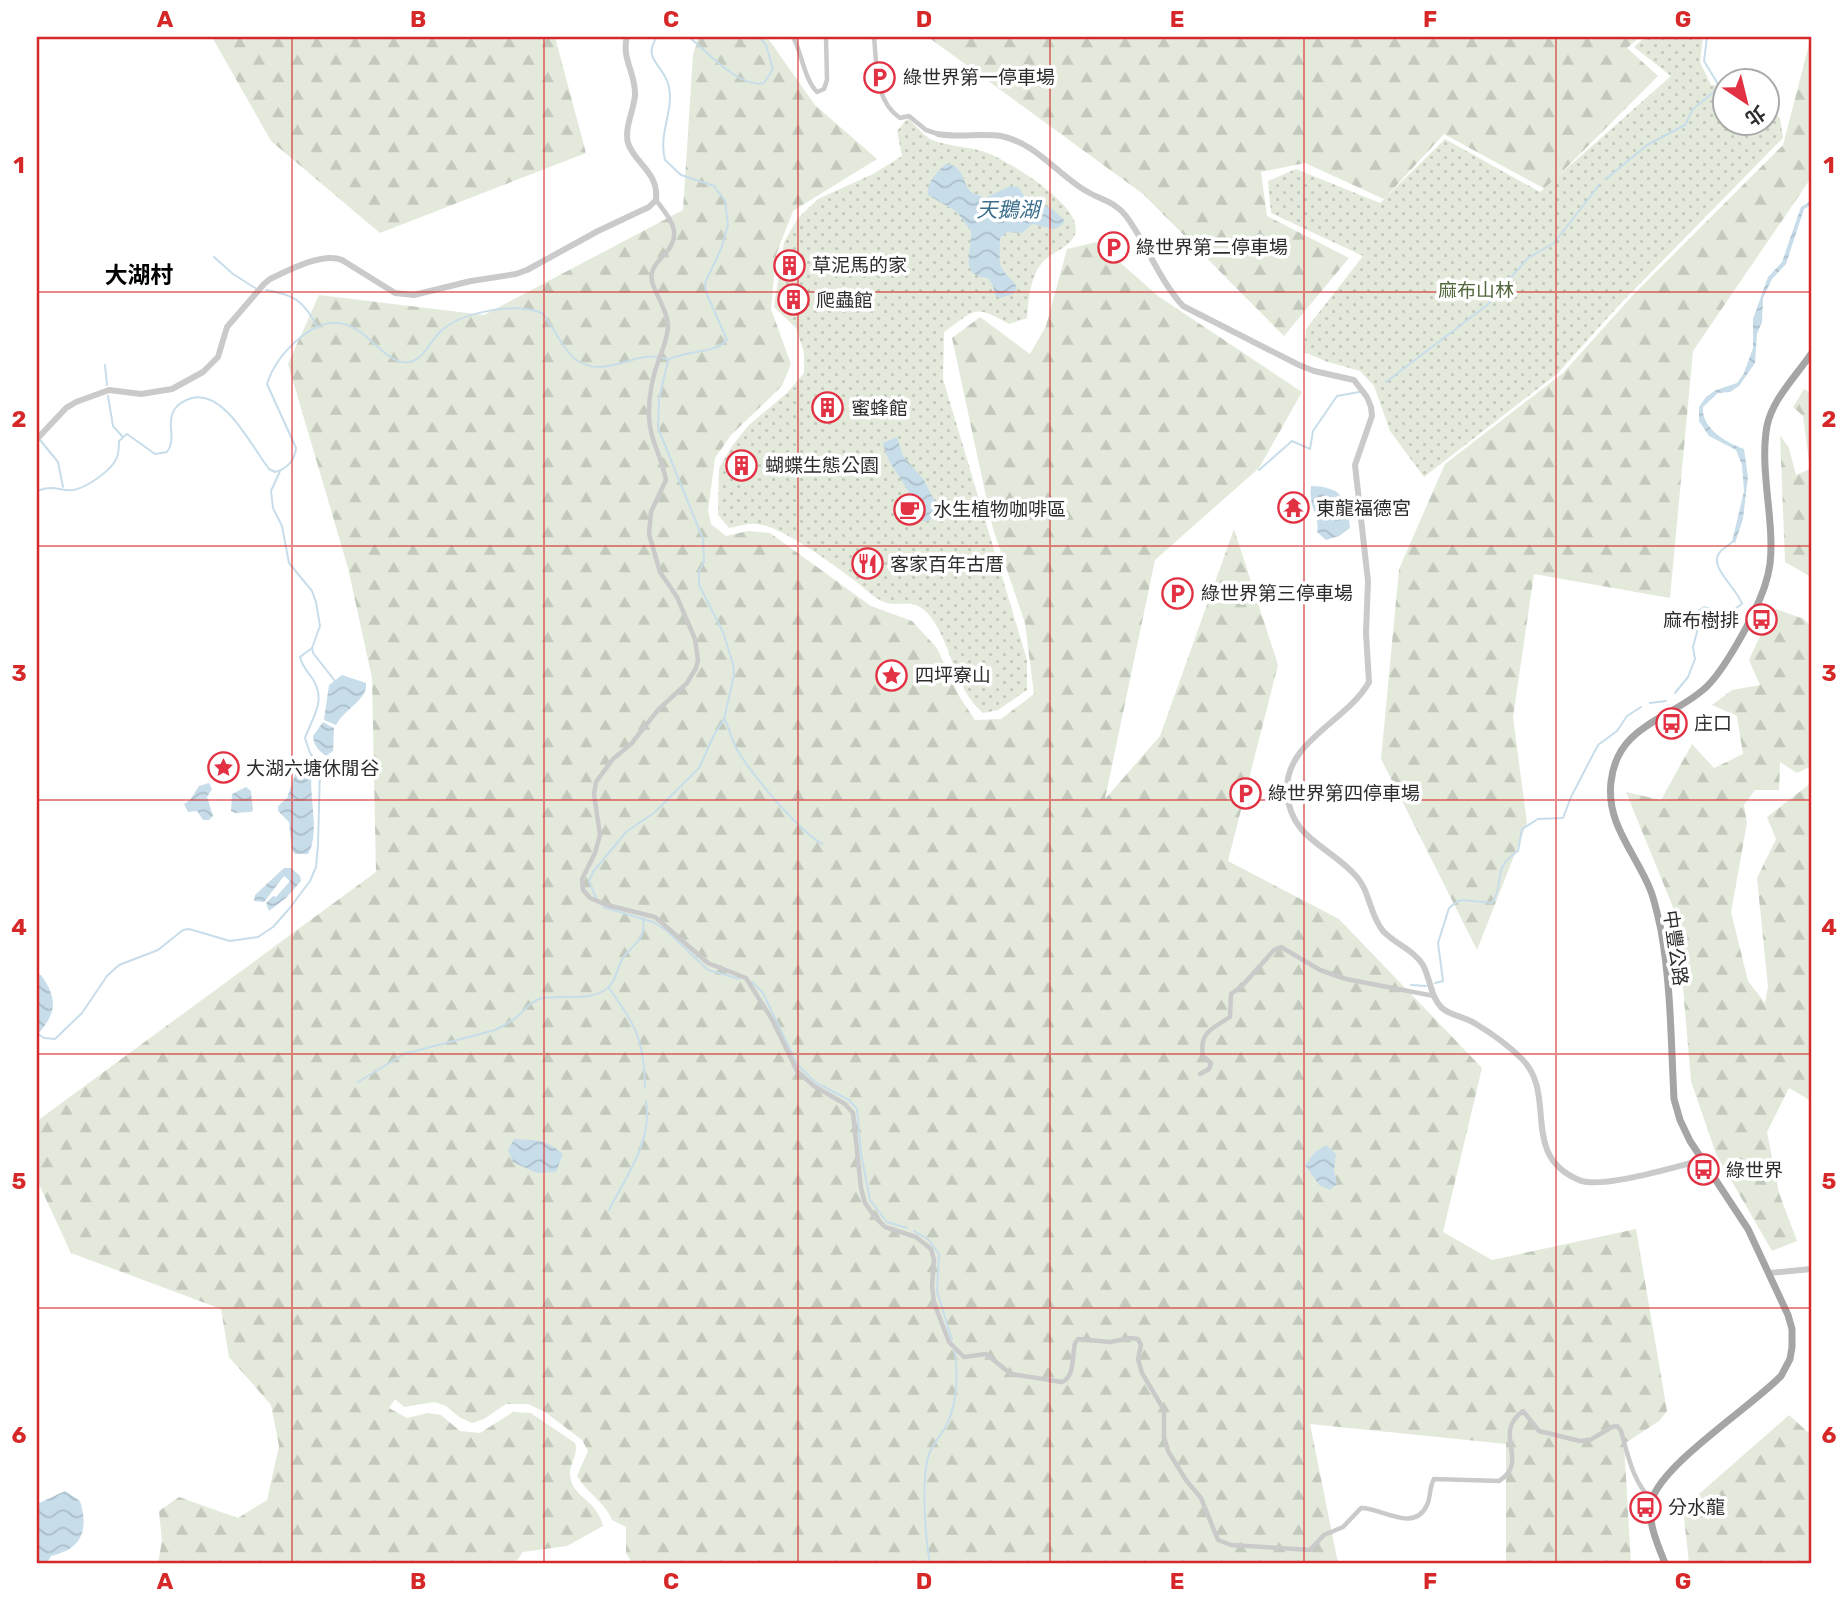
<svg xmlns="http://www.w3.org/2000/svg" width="1848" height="1600" font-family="Rubik,'Noto Sans TC',sans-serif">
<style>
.forest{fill:url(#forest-firs)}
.park{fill:url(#park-dots)}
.water{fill:url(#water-waves)}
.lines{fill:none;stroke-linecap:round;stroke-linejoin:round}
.stream{stroke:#c7ddea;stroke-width:2}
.minor{stroke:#cacaca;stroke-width:4.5}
.tertiary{stroke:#cacaca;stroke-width:6}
.primary{stroke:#a5a5a5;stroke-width:7}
.grid{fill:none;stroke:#d62828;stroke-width:2;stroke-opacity:0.55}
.labels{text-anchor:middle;stroke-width:7;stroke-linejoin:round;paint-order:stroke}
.poi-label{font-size:19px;fill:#2d2d2d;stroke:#fff;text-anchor:start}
.park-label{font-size:19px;fill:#51673b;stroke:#fff}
.street-label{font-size:19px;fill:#2d2d2d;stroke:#fff}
.water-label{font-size:21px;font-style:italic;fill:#3d708d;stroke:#fff}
.quarter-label{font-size:23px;font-weight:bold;fill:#000;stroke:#fff}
.neatline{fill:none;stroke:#d62828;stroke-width:2.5}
.grid-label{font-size:23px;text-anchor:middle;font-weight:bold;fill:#d62828}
</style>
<defs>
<pattern id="forest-firs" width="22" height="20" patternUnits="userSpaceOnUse" patternTransform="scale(1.75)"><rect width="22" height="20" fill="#e3eadb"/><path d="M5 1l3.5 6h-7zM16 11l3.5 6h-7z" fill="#c3c9bc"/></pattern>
<pattern id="park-dots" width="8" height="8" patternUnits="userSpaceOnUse" patternTransform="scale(1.75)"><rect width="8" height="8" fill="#e3eadb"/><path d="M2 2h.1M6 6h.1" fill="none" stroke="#c3c9bc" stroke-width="1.8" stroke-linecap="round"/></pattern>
<pattern id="water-waves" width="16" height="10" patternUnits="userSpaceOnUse" patternTransform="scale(1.75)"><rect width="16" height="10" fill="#c7ddea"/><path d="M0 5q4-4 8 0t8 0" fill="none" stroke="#abbec9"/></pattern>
</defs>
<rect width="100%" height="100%" fill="#fff"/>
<g class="forest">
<polygon points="212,37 555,37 586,153 380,233 271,141"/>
<path d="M 698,37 L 767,37 L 815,105 L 877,159 L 793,211 L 776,255 L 771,309 L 791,364 L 782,386 L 731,435 L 715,458 L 708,510 L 711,524 L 726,536 L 748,531 L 770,533 L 871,606 L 912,621 L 937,648 L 959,696 L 975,720 L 1001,719 L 1034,694 L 1025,623 L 993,529 L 952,338 L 980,317 L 1030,354 L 1046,326 L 1067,249 L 1097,242 L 1158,296 L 1302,392 L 1259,468 L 1155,560 L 1105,799 L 1160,736 L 1234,529 L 1278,665 L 1228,861 L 1339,919 L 1482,1068 L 1443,1232 L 1492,1260 L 1636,1229 L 1667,1411 L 1659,1421 L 1624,1444 L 1631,1563 L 1506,1563 L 1506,1444 L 1310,1424 L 1338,1563 L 632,1563 L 626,1553 L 626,1527 L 612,1520 C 604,1501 587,1493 577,1476 L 588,1451 L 582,1440 L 545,1412 L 528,1404 L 506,1404 L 484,1419 L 472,1423 L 459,1417 L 446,1406 L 434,1402 L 404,1407 L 395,1399 L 389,1408 L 407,1418 L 428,1413 L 441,1415 L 460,1431 L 480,1433 L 513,1412 L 531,1413 L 575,1443 C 579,1454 569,1464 570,1475 C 572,1498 597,1499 603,1526 L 567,1546 L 523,1552 L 515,1563 L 158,1563 L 162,1541 L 159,1511 L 179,1497 L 238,1518 L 267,1500 L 279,1446 L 271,1405 L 229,1357 L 221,1309 L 71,1253 L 37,1180 L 37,1121 L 376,872 L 372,678 L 348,568 L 288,364 L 319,295 L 484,315 L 683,210 L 693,55 Z"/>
<polygon points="928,37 1640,37 1627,48 1658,76 1545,189 1444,134 1384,199 1305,163 1261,172 1267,216 1349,258 1284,336 1143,194"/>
<polygon points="1811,37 1811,178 1693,351 1670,598 1534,574 1513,717 1527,823 1477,950 1381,759 1399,569 1445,464 1563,373 1634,294 1783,145"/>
<polygon points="1804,389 1811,393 1811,577 1785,562 1780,435 1789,448 1796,475 1810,469 1803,416 1793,407"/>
<polygon points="1773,608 1804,619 1811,626 1811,766 1797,773 1780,762 1779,790 1755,790 1744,805 1747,823 1731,912 1748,981 1765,1003 1768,987 1757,878 1776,839 1767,817 1811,783 1811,1101 1789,1088 1767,1132 1779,1193 1797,1241 1772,1251 1716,1154 1691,1081 1677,917 1626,792 1661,800 1692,744 1714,768 1743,754 1737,716 1712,705 1732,690 1760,685 1749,660"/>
<polygon points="1789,1415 1811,1435 1811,1563 1689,1563 1683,1508"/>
</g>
<g class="park">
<polygon points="1645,37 1703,38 1700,62 1711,85 1725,86 1726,122 1768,122 1768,109 1780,118 1783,138 1620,304 1558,373 1424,477 1390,431 1374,386 1360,371 1325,361 1304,352 1306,329 1363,256 1271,213 1268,181 1296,169 1380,203 1445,139 1540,192 1671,76 1634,47"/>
<path d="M 908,118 C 915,125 924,136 932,140 C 949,147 973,146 990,154 C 1011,163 1085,207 1075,234 C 1071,246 1056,251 1047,258 C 1030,272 1029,298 1027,318 L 1009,324 C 973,303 975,310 944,332 L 943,379 L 1027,660 L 1027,690 L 998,710 L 983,713 C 952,686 953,644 929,615 C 913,596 901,608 884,602 C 875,599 865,589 858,583 C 836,567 781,525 756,524 C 747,523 737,527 729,528 L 718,515 L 719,468 L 732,446 L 749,425 L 787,393 L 804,373 L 804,353 L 796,328 L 774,307 L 784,242 L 798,218 L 818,199 L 873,174 L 902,156 L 897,131 Z"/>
</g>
<g class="water">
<path d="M 946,164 C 964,165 961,181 971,192 L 985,198 L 1010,186 L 1018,187 L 1028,201 L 1051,208 L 1065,221 C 1055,235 1045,225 1032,224 L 1022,233 L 1007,232 L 1000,238 C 1000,245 999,258 1000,263 C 1002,274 1014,279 1017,288 L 1013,294 L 1000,298 L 996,296 L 992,284 L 988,278 C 957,276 973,249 971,231 L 957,212 L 928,195 C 926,184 937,171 946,164 Z"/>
<path d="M 1811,201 L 1811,205 L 1804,209 L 1786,264 L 1772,279 L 1763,298 L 1762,322 L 1757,334 L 1755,363 L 1739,386 L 1730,392 L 1718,393 L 1703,407 C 1701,428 1726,443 1744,449 L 1748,477 L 1743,519 L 1735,543 L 1732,542 L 1744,491 L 1742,465 L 1736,450 L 1709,436 L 1699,421 L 1699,407 L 1706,397 L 1716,390 L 1737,383 L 1744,373 L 1753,348 L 1753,319 L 1768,277 L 1782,262 L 1801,207 Z"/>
<path d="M 897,437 L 903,456 L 924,480 L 938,508 L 935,516 L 928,521 L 922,521 C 916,511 913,499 907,489 C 897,471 888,465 883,443 Z"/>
<path d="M 1311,486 C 1343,487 1347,499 1350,528 L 1339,536 L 1326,540 L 1317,532 C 1320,515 1308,507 1311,486 Z"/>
<path d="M 342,675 L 366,683 C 368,700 345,708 336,725 L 324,720 L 329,685 Z"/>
<path d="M 323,722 L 334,728 L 333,751 L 326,756 C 318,750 314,746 313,736 Z"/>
<path d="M 299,763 L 305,763 L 312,771 C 308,797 321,832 308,854 L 295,854 L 292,850 L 289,822 L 278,811 L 278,806 L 287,798 Z"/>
<polygon points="209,783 212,789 207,797 213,816 209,820 203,820 197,811 188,812 184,804 190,800 199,786"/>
<polygon points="246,787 251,791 253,810 251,812 235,813 231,811 232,794"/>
<polygon points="284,868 291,868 300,876 301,881 286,898 269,911 266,903 273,896 276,897 290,881 284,876 264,902 254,901 255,895"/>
<path d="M 37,974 L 41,975 C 58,999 57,1013 37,1035 Z"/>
<path d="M 514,1139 C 539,1141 542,1137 563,1154 L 556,1172 L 537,1173 L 513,1162 L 508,1150 Z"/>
<polygon points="1326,1145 1336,1154 1334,1170 1337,1184 1330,1190 1319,1185 1305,1165 1315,1152"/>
<path d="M 65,1491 L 80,1501 C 89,1530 82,1549 51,1556 L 47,1563 L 37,1563 L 37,1504 Z"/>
</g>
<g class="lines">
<g class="stream">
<path d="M 657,37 C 641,60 665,65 669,87 C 674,111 658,134 665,160 L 681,175 L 714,186 L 725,201 L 728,225 L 721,249 L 705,283 L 706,292 L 727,340 C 715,354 687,350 670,359"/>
<path d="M 689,37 C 706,51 740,89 764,83 L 773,69 L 766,45 L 759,37"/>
<polyline points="1606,179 1647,145 1685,125 1693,109 1715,91 1718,84 1704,61 1707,37"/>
<polyline points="214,257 233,274 255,288"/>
<path d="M 266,290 C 295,295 304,301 318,328"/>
<polyline points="105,365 107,385"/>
<polyline points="1386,382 1487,305 1528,258 1554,243 1599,185"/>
<polyline points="108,396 113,426 122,436"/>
<polyline points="40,440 58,462 63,487"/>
<polyline points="1259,470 1292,441 1310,449 1313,431 1337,396 1359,392"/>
<polyline points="280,471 271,491 273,508 282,526 289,563 312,591 316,602 320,626 312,648 313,653 335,681"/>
<path d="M 37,491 C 55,484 61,492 74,490 C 87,487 113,470 117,457 C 119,452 119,446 119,441 L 127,434 L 155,454 L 167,452 C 177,439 166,424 174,410 C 178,404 185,400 192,398 C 225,390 251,446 269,469 L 275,472 C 287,469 295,460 296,448 L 267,384 C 273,365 286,349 301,337 C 358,292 377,369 410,362 C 424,359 430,341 440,332 C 460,312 515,302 542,313 C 554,327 563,351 578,361 C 608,380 639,346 669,360"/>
<path d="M 1675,693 L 1688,677 L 1695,659 L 1693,647 L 1697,632 L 1694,614 L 1704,607 L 1727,614 L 1742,604 C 1738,589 1707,566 1720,552 C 1724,547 1729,546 1733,541"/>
<polyline points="1650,703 1666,701"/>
<path d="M 725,720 C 730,730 732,742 738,751 C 753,776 797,829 822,844"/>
<polyline points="596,898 589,881 593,872 627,831 654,813 699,768 714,735 724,719 734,675 733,664 723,632 699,585 699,571 704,562 703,539 658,428 659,399 668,361"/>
<polyline points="603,907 653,922 666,930 708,970 740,979"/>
<polyline points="752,982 763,993 797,1064 815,1082 849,1100 857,1109 861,1153 870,1200 887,1222 907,1228"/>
<path d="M 1435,983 L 1443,981 L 1438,943 L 1449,908 L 1458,901 L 1463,900 L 1492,903 C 1506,882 1490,869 1518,851 L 1522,829 L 1538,819 L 1563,818 L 1571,797 L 1598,745 L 1617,731 L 1627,716 L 1641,707"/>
<polyline points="1411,985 1426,986"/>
<path d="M 609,988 C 637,1027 644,1040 645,1088"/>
<path d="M 38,1034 L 44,1038 L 55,1039 L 82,1013 L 107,976 L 119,965 L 158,950 L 183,930 L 189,929 L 230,941 L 258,937 L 273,927 L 289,909 L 310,881 L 316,867 L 318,845 L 320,768 L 310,753 L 305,738 C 313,716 327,700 312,678 C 307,671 302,666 300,657 L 312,648"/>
<path d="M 358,1082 L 404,1054 L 495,1030 C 503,1026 511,1022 518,1016 C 525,1010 530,1002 539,999 C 561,993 596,1005 612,983 C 618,974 618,962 626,954 C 638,941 646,937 643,918"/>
<path d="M 609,1210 C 626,1176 653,1141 646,1101"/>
<polyline points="914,1231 928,1239 939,1254 937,1291 952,1340"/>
<path d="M 930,1563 C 925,1537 921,1479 929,1454 C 933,1444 941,1435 946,1426 C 958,1403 958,1376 955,1351"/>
</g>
<g class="minor">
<path d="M 793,37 C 802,53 804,79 817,92 L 824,89 L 827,80 L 826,37"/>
<path d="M 874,37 C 877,65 874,100 900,118 L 909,116 L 926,130 L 938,134"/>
<path d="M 656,200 C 671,220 684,234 664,255 C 659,260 653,266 652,273 C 648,286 669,309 668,328 C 667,339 663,349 659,359 C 653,375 649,396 649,412 C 648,437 662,457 666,480 L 651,512 L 649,534 L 660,572 L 677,597 L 695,639 L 698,660 L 696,668 L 687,683 L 658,710 L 631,744 L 613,759 L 596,782 L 594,794 L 600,835 L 595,853 L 582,879 L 583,890 L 590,898 L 607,905 L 655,917 L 708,963 L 746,978 L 773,1021 L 797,1071 L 814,1086 L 845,1104 L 853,1113 L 861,1188 L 865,1203 L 875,1217 L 885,1227 L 916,1237 L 931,1249 L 934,1260 L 932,1286 L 934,1303 L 949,1342 L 964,1357 L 986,1354 L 1011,1374 L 1062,1382 C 1075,1377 1072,1355 1075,1343 L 1078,1339 L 1110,1342 L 1130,1338 L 1138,1339 L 1141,1345 L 1138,1359 L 1142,1373 L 1164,1410 L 1164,1437 L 1168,1451 L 1186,1480 L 1201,1498 L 1218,1540 L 1231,1545 L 1310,1550 L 1324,1535 L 1343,1527 L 1361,1508 C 1380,1507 1414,1534 1427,1505 C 1431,1497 1429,1487 1434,1479 L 1499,1481 C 1531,1460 1491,1435 1523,1411 L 1539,1431 L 1580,1441 L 1590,1440 L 1612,1427 L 1617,1426 L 1621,1431 C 1628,1455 1633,1483 1652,1500"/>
<path d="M 1200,1074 L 1209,1069 L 1211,1063 L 1203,1056 C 1199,1032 1212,1029 1230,1017 L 1231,994 L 1242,986 L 1274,950 L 1281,947 L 1320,970 L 1346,979 L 1434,996"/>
</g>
<g class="tertiary">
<path d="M 938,134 C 959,138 980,133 1001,136 C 1036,143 1057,174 1086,191 C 1101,200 1114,201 1126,216 C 1147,244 1159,280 1183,306 L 1299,365 L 1314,371 L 1354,380 L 1367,397 L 1371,407 L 1372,416 L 1355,465 L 1368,581 L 1366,633 L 1369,682 C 1347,722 1284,741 1287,793 C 1291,839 1328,845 1355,875 C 1370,890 1369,914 1383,931 C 1395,944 1414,950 1423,965 C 1430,978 1431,998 1442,1008 C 1451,1016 1466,1017 1476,1024 C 1491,1033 1509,1046 1522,1059 C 1558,1095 1519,1155 1579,1180 C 1601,1190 1677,1166 1703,1160"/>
<path d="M 37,439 L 66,408 L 76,402 L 109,390 L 141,394 L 172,389 L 203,372 L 218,357 L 227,327 L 264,284 L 270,279 C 289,270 323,252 342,260 L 395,293 L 414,295 L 471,281 L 516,274 L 527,270 L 598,231 L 649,207 L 656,200 C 659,172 635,164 628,143 C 624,128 634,110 635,95 C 636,74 621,58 627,37"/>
<polyline points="1769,1273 1811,1269"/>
</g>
<path class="primary" d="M 1665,1563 C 1658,1546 1646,1519 1652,1500 C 1662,1464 1752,1406 1781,1376 L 1790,1359 L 1792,1347 L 1792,1329 L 1788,1315 L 1748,1229 L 1690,1141 L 1680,1120 L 1674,1099 C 1671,1043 1671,985 1661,930 C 1658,917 1655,901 1650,889 C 1635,852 1606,824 1611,782 C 1617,725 1669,720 1704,689 C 1720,676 1744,633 1753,614 C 1760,600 1768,580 1770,564 C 1775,521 1759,470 1767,426 C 1772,400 1796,376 1811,354"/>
</g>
<path class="grid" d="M 292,37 L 292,1563M 544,37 L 544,1563M 798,37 L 798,1563M 1050,37 L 1050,1563M 1304,37 L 1304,1563M 1556,37 L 1556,1563M 37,292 L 1811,292M 37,546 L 1811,546M 37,800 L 1811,800M 37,1054 L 1811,1054M 37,1308 L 1811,1308"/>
<defs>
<symbol id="parking-ring" viewBox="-11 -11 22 22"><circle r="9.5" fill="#fff" stroke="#e13143" stroke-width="1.5"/><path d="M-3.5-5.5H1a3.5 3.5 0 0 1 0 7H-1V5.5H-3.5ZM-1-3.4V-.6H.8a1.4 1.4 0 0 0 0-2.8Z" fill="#e13143"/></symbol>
<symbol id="building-ring" viewBox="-11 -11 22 22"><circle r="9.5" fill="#fff" stroke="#e13143" stroke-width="1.5"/><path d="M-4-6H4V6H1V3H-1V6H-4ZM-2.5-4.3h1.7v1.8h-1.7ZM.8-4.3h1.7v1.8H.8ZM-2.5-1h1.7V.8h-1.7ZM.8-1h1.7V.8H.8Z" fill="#e13143"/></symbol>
<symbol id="temple-ring" viewBox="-11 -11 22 22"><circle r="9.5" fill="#fff" stroke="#e13143" stroke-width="1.5"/><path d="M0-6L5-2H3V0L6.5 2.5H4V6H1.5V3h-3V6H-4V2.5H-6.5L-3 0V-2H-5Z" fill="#e13143"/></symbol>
<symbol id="cafe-ring" viewBox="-11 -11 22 22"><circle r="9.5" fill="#fff" stroke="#e13143" stroke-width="1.5"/><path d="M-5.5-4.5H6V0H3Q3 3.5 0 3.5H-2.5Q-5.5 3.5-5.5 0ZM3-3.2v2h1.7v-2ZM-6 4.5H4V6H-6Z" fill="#e13143"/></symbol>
<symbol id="restaurant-ring" viewBox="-11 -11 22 22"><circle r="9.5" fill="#fff" stroke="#e13143" stroke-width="1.5"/><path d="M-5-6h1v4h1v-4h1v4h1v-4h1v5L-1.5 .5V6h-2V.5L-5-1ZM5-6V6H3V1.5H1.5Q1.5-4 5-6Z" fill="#e13143"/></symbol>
<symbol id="bus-ring" viewBox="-11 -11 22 22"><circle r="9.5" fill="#fff" stroke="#e13143" stroke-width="1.5"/><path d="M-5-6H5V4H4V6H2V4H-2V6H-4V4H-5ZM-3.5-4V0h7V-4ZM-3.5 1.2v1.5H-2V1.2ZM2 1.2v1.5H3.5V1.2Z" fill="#e13143"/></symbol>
<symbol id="sight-ring" viewBox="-11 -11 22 22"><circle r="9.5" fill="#fff" stroke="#e13143" stroke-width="1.5"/><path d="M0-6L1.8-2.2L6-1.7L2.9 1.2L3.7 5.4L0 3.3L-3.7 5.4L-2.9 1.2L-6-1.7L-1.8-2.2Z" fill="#e13143"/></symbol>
</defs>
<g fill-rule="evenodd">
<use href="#parking-ring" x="862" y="60" width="35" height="35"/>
<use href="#parking-ring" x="1096" y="230" width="35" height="35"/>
<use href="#building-ring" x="772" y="248" width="35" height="35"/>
<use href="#building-ring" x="776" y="282" width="35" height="35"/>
<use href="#building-ring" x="810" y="390" width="35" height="35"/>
<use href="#building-ring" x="724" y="448" width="35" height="35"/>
<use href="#temple-ring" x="1276" y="490" width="35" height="35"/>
<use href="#cafe-ring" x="892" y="492" width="35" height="35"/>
<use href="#restaurant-ring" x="850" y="546" width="35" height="35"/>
<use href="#parking-ring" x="1160" y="576" width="35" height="35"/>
<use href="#bus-ring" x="1744" y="602" width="35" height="35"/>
<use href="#sight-ring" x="874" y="658" width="35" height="35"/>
<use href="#bus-ring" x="1654" y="706" width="35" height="35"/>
<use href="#sight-ring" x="206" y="750" width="35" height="35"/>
<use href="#parking-ring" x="1228" y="776" width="35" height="35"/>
<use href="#bus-ring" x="1686" y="1152" width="35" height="35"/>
<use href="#bus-ring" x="1628" y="1490" width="35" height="35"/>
</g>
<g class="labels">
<g class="poi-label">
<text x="903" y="84">綠世界第一停車場</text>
<text x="1136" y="254">綠世界第二停車場</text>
<text x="812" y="272">草泥馬的家</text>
<text x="816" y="307">爬蟲館</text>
<text x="851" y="415">蜜蜂館</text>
<text x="765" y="472">蝴蝶生態公園</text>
<text x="1316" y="515">東龍福德宮</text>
<text x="933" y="516">水生植物咖啡區</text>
<text x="890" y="571">客家百年古厝</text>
<text x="1201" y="600">綠世界第三停車場</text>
<text x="1739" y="627" text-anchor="end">麻布樹排</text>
<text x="915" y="682">四坪寮山</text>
<text x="1694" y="730">庄口</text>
<text x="246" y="775">大湖六塘休閒谷</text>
<text x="1268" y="800">綠世界第四停車場</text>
<text x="1726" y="1177">綠世界</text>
<text x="1668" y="1514">分水龍</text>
</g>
<g class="park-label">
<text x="1476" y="297">麻布山林</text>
</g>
<g class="street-label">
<text transform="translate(1676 948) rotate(82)" y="7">中豐公路</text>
</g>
<g class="water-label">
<text x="1008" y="217">天鵝湖</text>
</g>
<g class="quarter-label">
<text x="139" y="283">大湖村</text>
</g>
</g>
<rect width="1848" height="1600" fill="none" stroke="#ffffff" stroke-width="77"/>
<g transform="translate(1746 102) rotate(145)"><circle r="33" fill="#ffffff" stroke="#ababab" stroke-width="2"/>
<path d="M0-5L12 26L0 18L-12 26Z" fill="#e13143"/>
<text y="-10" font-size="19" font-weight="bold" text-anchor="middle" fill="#2d2d2d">北</text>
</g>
<rect x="38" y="38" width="1772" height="1524" class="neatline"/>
<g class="grid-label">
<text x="165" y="27">A</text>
<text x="418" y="27">B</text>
<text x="671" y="27">C</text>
<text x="924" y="27">D</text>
<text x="1177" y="27">E</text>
<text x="1430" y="27">F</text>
<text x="1683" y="27">G</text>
<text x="19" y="173">1</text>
<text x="1829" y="173">1</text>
<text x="19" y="427">2</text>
<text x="1829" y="427">2</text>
<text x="19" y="681">3</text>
<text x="1829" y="681">3</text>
<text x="19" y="935">4</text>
<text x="1829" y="935">4</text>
<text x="19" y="1189">5</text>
<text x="1829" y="1189">5</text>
<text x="19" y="1443">6</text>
<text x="1829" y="1443">6</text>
<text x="165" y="1589">A</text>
<text x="418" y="1589">B</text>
<text x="671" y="1589">C</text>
<text x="924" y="1589">D</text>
<text x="1177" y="1589">E</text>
<text x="1430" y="1589">F</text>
<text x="1683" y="1589">G</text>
</g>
</svg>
